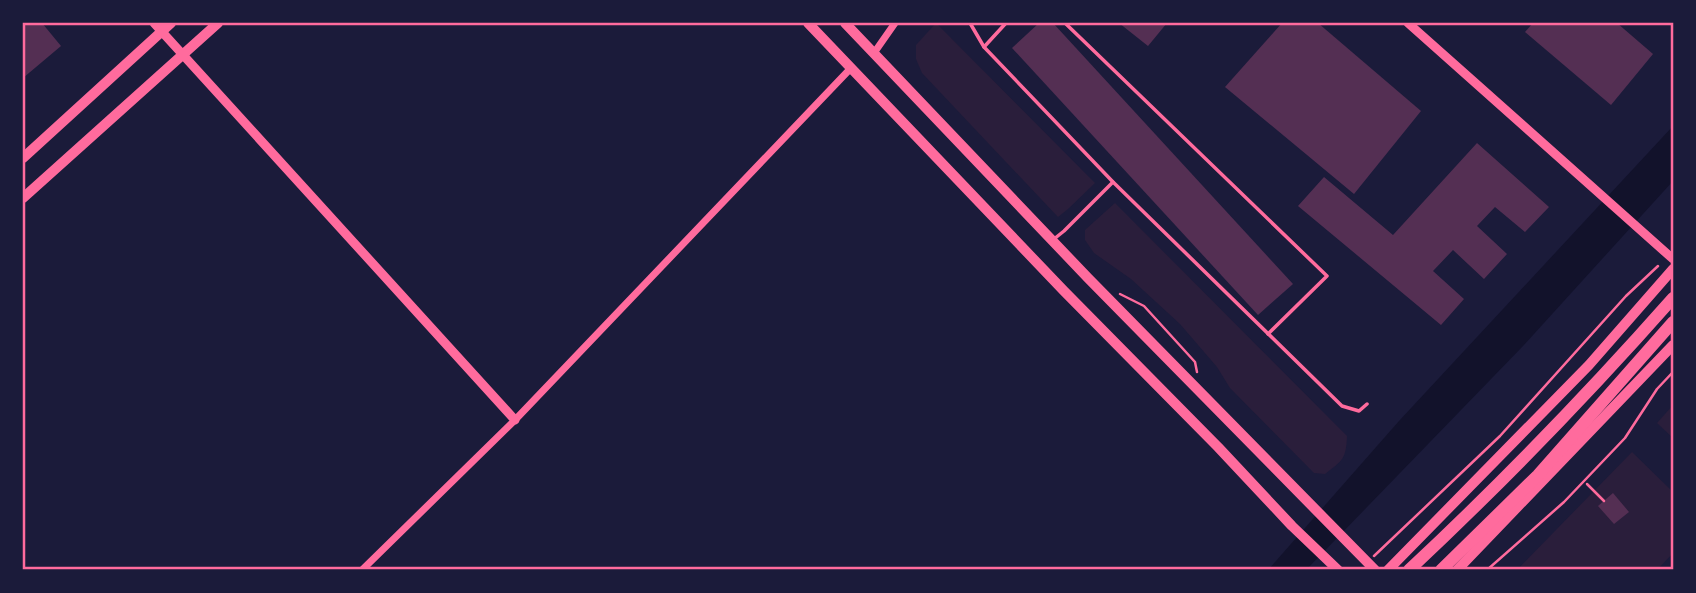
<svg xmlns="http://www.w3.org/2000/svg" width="1696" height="593" font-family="Inter,sans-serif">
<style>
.green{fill:#2a1e3b}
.water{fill:#12122b}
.building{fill:#542f53}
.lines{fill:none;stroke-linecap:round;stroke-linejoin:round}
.path{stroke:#ff6b9d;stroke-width:2.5}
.service{stroke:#ff6b9d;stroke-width:3.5}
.minor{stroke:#ff6b9d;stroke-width:7}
.tertiary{stroke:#ff6b9d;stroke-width:9}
.secondary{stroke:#ff6b9d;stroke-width:10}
.primary{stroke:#ff6b9d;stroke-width:10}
.trunk{stroke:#ff6b9d;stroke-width:12}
.neatline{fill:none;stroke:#ff6b9d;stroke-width:2.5}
</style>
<rect width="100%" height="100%" fill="#1b1b3a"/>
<g class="green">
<polygon points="936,23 1095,183 1068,209 1058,217 922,73 916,59 916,45"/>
<path d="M 1115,203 L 1347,436 C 1346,459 1343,460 1325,474 L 1314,473 L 1230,388 L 1217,367 L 1180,324 L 1131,279 L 1094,253 L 1085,240 L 1085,230 Z"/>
<polygon points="1673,405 1673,438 1657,423"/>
<polygon points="1632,452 1672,491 1673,490 1673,553 1657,570 1517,570"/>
</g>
<polygon class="water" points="1673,126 1673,181 1523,346 1306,570 1268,570 1399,421"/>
<g class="building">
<polygon points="23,23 42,23 61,46 23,78"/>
<polygon points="1039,23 1053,23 1293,284 1258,315 1012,48"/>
<polygon points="1119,23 1167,23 1148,46"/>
<polygon points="1282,23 1318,23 1421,111 1354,194 1225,87"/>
<polygon points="1533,23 1617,23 1653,54 1611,105 1525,32"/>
<polygon points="1477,143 1549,207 1525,232 1495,207 1477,226 1507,254 1484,279 1453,250 1433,271 1464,299 1441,325 1298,206 1324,177 1393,235"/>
<polygon points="1613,493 1629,512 1614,524 1598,506"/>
</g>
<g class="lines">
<g class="path">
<polyline points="1120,294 1144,306 1195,362 1197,372"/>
<polyline points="1587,484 1604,501"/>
<polyline points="1374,556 1500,436 1626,296 1658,266"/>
<polyline points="1487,570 1564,502 1625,438 1657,389 1673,372"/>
</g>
<g class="service">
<polyline points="970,23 984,47 1113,182 1342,406 1359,411 1367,404"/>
<polyline points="1065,23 1327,276 1268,334"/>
<polyline points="984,47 1006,23"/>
<polyline points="1054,239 1064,231 1113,182"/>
</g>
<g class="minor">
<polyline points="874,53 895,23"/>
<polyline points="362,570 515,420 851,68"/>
</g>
<g class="tertiary">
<polyline points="154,23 515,420"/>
<polyline points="1408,23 1673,259"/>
</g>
<g class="secondary">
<polyline points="808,23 1064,291 1218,447 1292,526 1338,570"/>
<polyline points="845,23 1088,278 1375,570"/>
<polyline points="23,158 171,23"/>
<polyline points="23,198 218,23"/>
</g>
<g class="primary">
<polyline points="1388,570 1589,365 1673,269"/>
<polyline points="1457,570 1673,345"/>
</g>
<g class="trunk">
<path d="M 1409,570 C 1501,484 1589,393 1673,298"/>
<polyline points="1441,570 1538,475 1673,322"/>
</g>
</g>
<rect width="1696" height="593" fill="none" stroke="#1b1b3a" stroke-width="49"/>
<rect x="24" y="24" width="1648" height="544" class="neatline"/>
</svg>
